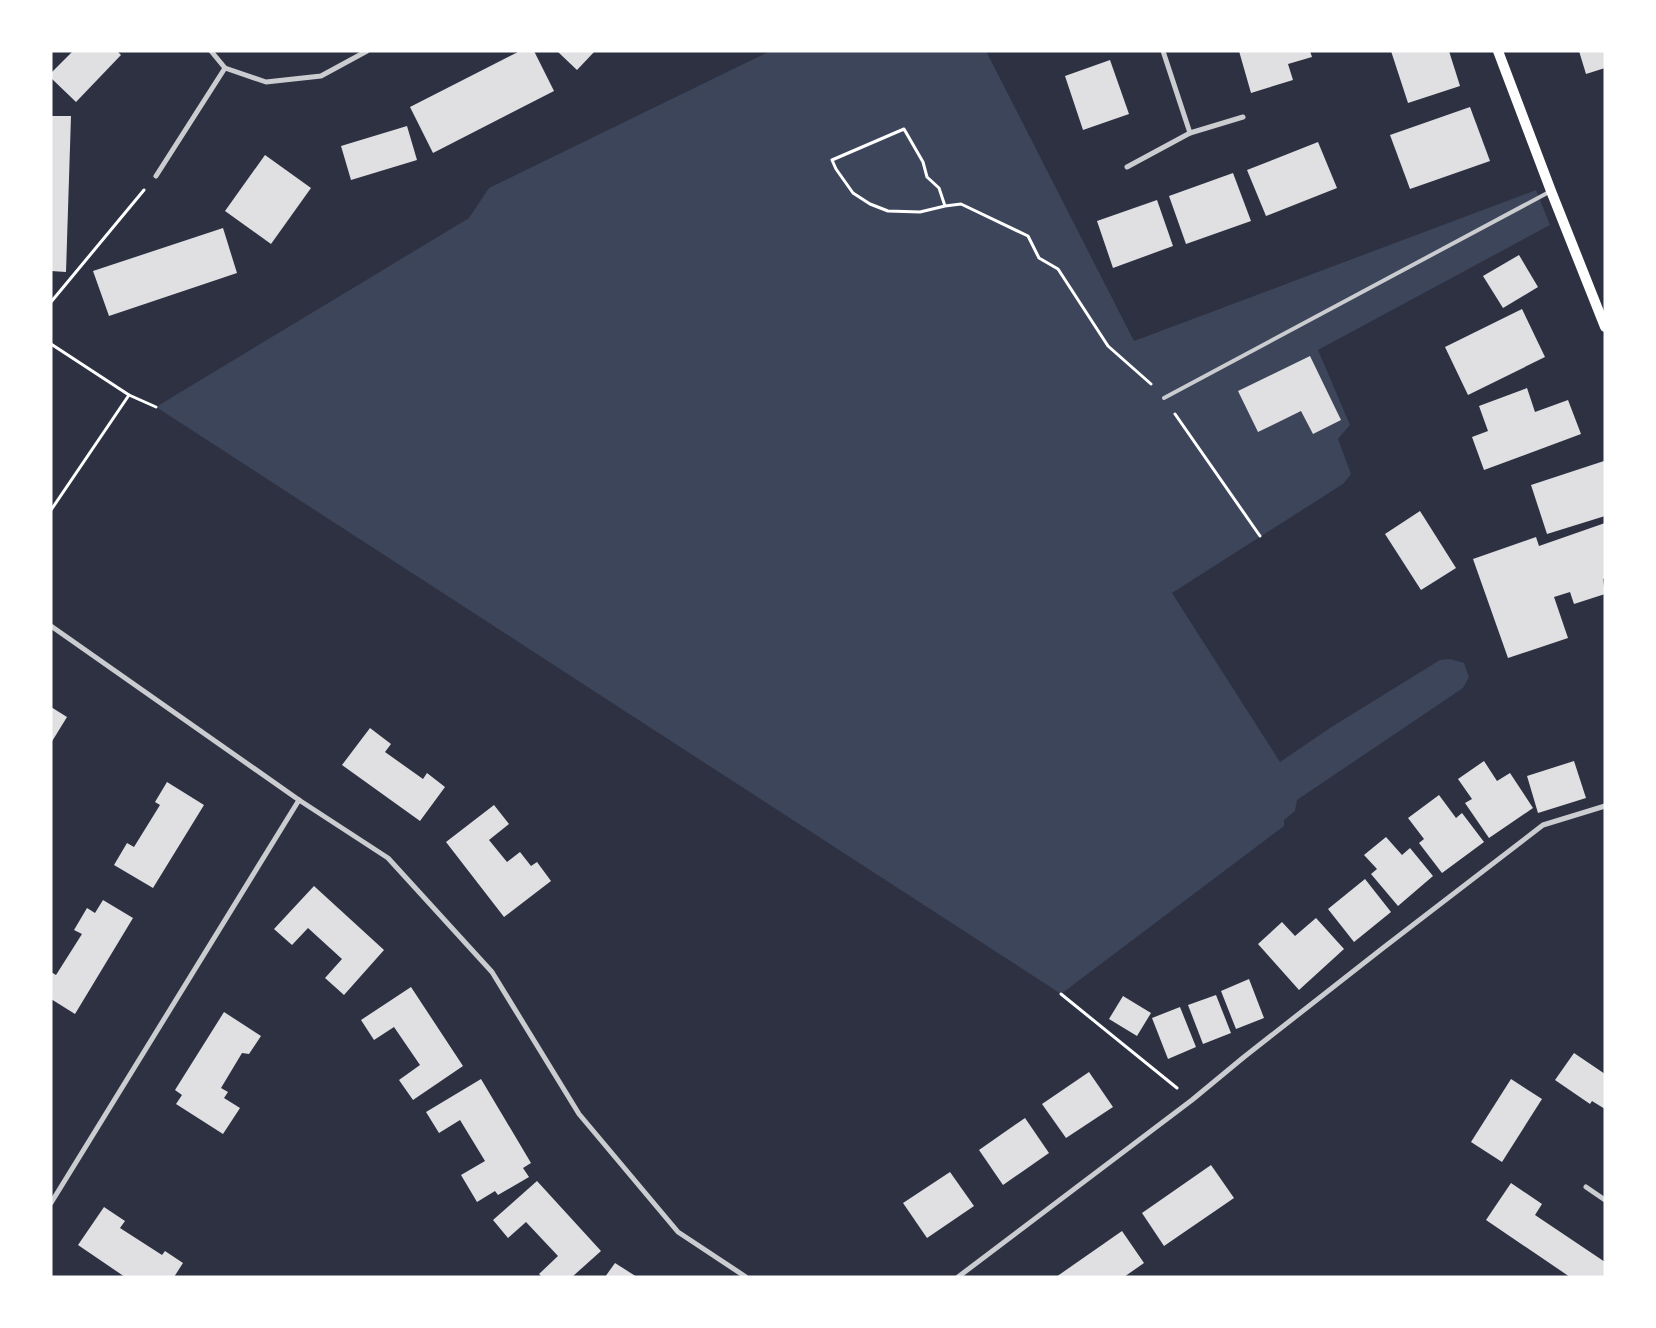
<svg xmlns="http://www.w3.org/2000/svg" width="1656" height="1328" font-family="'Titillium Web',sans-serif">
<style>
.green{fill:#3c4559}
.building{fill:#e0e0e3}
.lines{fill:none;stroke-linecap:round;stroke-linejoin:round}
.path{stroke:#fff;stroke-width:3}
.service{stroke:#caccd0;stroke-width:4}
.minor{stroke:#caccd0;stroke-width:5}
.secondary{stroke:#fff;stroke-width:10}
</style>
<rect width="100%" height="100%" fill="#2d3142"/>
<polygon class="green" points="770,51 986,51 1134,341 1536,190 1550,225 1318,350 1350,425 1338,439 1351,474 1343,484 1172,593 1280,762 1333,726 1440,660 1450,659 1464,663 1469,677 1463,688 1297,800 1295,811 1284,820 1284,826 1061,994 156,407 469,218 489,188"/>
<g class="building">
<polygon points="73,51 117,51 121,55 76,102 51,78 51,73"/>
<polygon points="520,51 534,51 554,91 433,153 410,107"/>
<polygon points="557,51 595,51 577,70"/>
<polygon points="1239,51 1310,51 1312,57 1288,64 1293,80 1251,93"/>
<polygon points="1391,51 1449,51 1460,86 1408,103"/>
<polygon points="1579,51 1605,51 1605,68 1586,74"/>
<polygon points="1110,60 1129,114 1083,130 1065,76"/>
<polygon points="1470,107 1490,161 1410,189 1390,135"/>
<polygon points="51,116 71,116 66,272 51,271"/>
<polygon points="407,126 417,160 351,180 341,146"/>
<polygon points="1318,142 1337,188 1266,216 1247,170"/>
<polygon points="265,155 311,188 271,244 225,211"/>
<polygon points="1233,173 1251,221 1186,244 1169,196"/>
<polygon points="1157,200 1173,246 1113,268 1097,221"/>
<polygon points="223,228 237,273 109,316 93,271"/>
<polygon points="1519,255 1538,287 1503,308 1483,276"/>
<polygon points="1522,309 1545,357 1468,395 1445,347"/>
<polygon points="1310,356 1341,420 1313,434 1301,411 1258,432 1238,391"/>
<polygon points="1527,388 1535,412 1568,400 1581,434 1484,470 1472,437 1488,431 1479,406"/>
<polygon points="1604,461 1605,516 1547,534 1531,485"/>
<polygon points="1420,511 1456,568 1421,590 1385,534"/>
<polygon points="1605,523 1605,578 1603,579 1605,594 1574,604 1570,592 1554,597 1568,638 1508,658 1473,559 1536,537 1539,546"/>
<polygon points="51,707 67,717 51,743"/>
<polygon points="370,728 391,744 385,752 423,779 427,773 445,787 420,821 342,765"/>
<polygon points="1484,761 1497,781 1510,773 1533,808 1489,838 1465,803 1472,799 1458,779"/>
<polygon points="1574,761 1586,798 1538,813 1527,776"/>
<polygon points="167,782 204,805 153,888 114,865 127,843 134,847 160,805 155,802"/>
<polygon points="1439,795 1456,818 1462,813 1484,842 1442,873 1419,843 1424,839 1408,818"/>
<polygon points="494,805 509,824 489,840 507,862 520,852 531,866 537,862 551,881 504,917 446,842"/>
<polygon points="1386,837 1402,855 1410,848 1433,876 1398,906 1371,874 1377,869 1364,855"/>
<polygon points="1365,879 1391,912 1354,942 1328,909"/>
<polygon points="314,886 384,950 344,995 325,978 342,959 308,928 292,945 274,929"/>
<polygon points="103,900 133,918 75,1014 51,999 51,972 56,975 82,934 74,930 87,908 95,913"/>
<polygon points="1316,918 1344,949 1299,990 1258,944 1282,922 1295,936"/>
<polygon points="1249,979 1264,1018 1236,1029 1221,991"/>
<polygon points="411,987 463,1066 413,1100 399,1080 420,1065 394,1027 374,1040 361,1020"/>
<polygon points="1216,995 1231,1033 1203,1044 1188,1005"/>
<polygon points="1123,996 1151,1013 1137,1036 1109,1019"/>
<polygon points="1180,1007 1196,1047 1168,1059 1152,1018"/>
<polygon points="224,1012 261,1036 249,1054 242,1053 221,1088 228,1092 224,1098 240,1108 223,1134 176,1104 182,1095 175,1090"/>
<polygon points="1574,1053 1605,1074 1605,1109 1592,1101 1590,1104 1555,1080"/>
<polygon points="1089,1072 1113,1107 1066,1138 1042,1104"/>
<polygon points="481,1079 531,1163 523,1168 529,1177 498,1195 495,1191 477,1202 461,1175 485,1161 460,1120 439,1133 426,1112"/>
<polygon points="1511,1079 1542,1099 1502,1162 1471,1142"/>
<polygon points="1025,1118 1049,1153 1003,1185 979,1150"/>
<polygon points="1211,1165 1234,1198 1164,1246 1142,1213"/>
<polygon points="950,1172 974,1206 927,1238 903,1203"/>
<polygon points="537,1181 601,1251 572,1277 542,1277 539,1274 558,1256 526,1222 508,1238 493,1220"/>
<polygon points="1511,1183 1542,1204 1535,1215 1605,1262 1605,1277 1570,1277 1486,1220"/>
<polygon points="104,1207 125,1221 120,1228 162,1255 165,1251 183,1263 174,1277 125,1277 78,1245"/>
<polygon points="1122,1231 1144,1263 1124,1277 1056,1277"/>
<polygon points="615,1263 637,1277 605,1277"/>
</g>
<g class="lines">
<g class="path">
<polyline points="945,206 939,188 927,177 923,162 904,129 832,160 836,169 853,193 870,204 888,211 920,212 945,206 961,204 1028,236 1039,258 1058,269 1108,346 1151,384"/>
<polyline points="51,302 144,190"/>
<polyline points="51,344 129,395 156,407"/>
<polyline points="1175,414 1260,536"/>
<polyline points="51,510 129,395"/>
<polyline points="1061,994 1177,1088"/>
</g>
<polyline class="service" points="1164,398 1551,191"/>
<g class="minor">
<polyline points="211,51 225,68 266,82 321,76 367,51"/>
<polyline points="1163,51 1190,133"/>
<polyline points="1127,167 1190,133 1243,117"/>
<polyline points="156,176 225,68"/>
<polyline points="51,626 299,800 388,858 492,972 579,1114 678,1232 746,1277"/>
<polyline points="1586,1187 1605,1200"/>
<polyline points="51,1203 299,800"/>
<polyline points="958,1277 1192,1100 1244,1057 1383,948 1543,825 1605,806"/>
</g>
<polyline class="secondary" points="1498,51 1551,191 1605,327"/>
</g>
<rect width="1656" height="1328" fill="none" stroke="#ffffff" stroke-width="105"/>
</svg>
